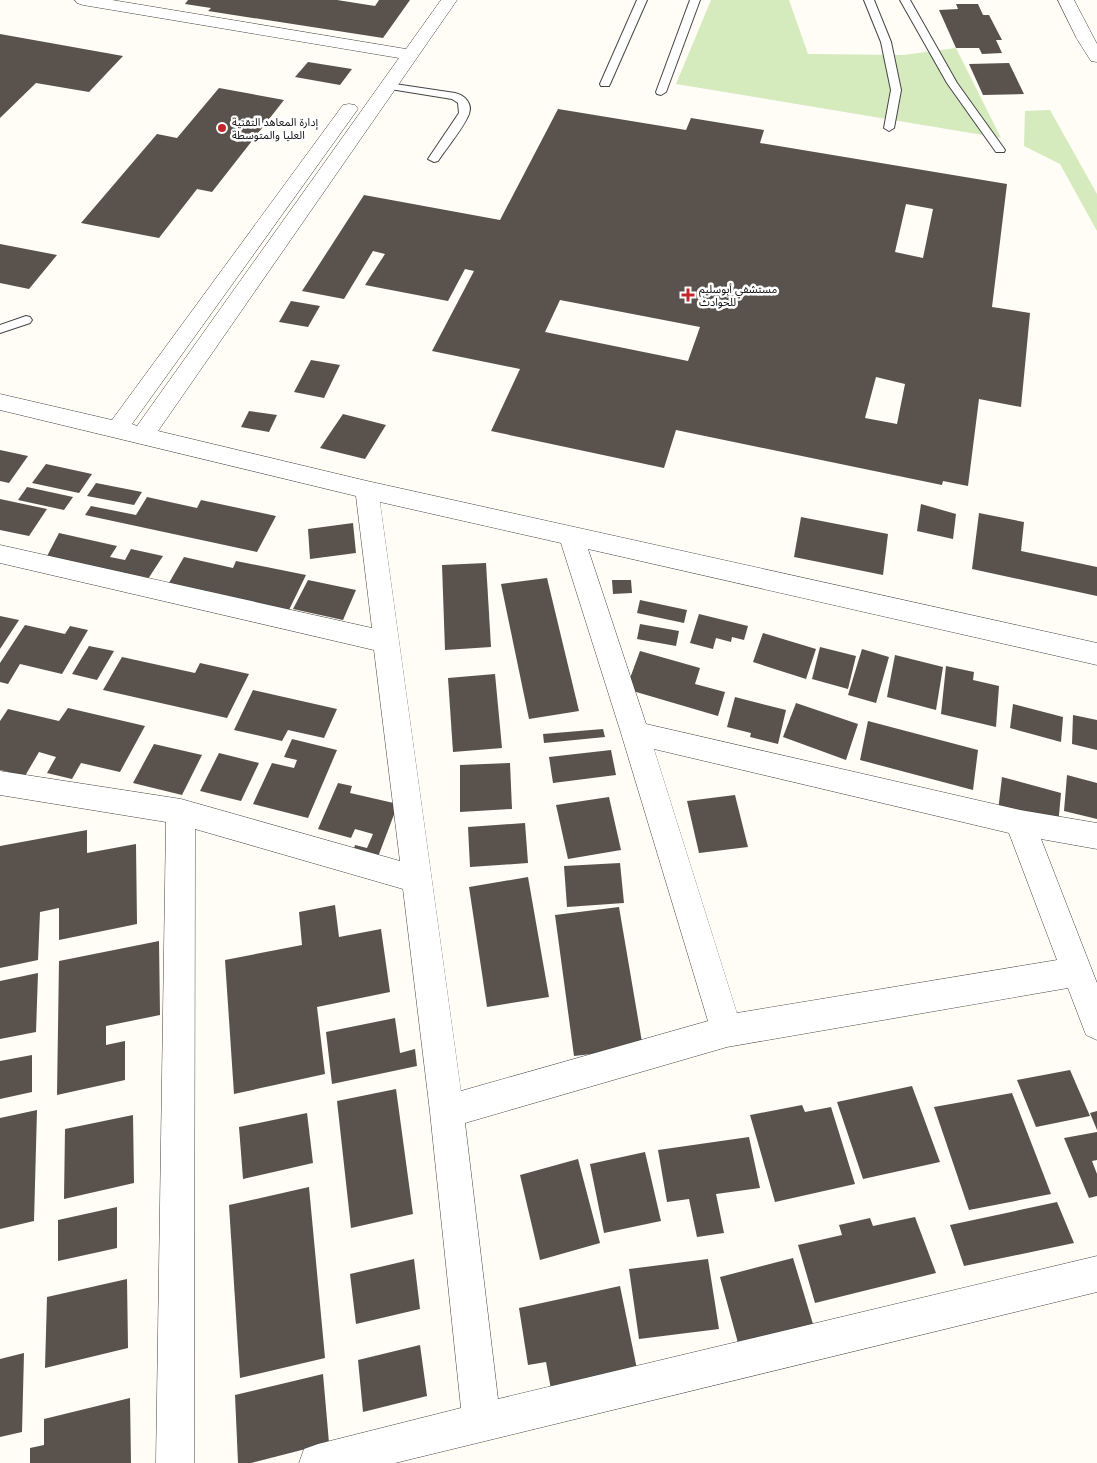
<svg xmlns="http://www.w3.org/2000/svg" width="1097" height="1463" font-family="'Libre Baskerville','Noto Sans Arabic',serif">
<style>
.green{fill:#d5ebbd}
.building{fill:#5a524d;fill-rule:evenodd}
.lines{fill:none;stroke-linecap:round;stroke-linejoin:round}
.service-casing{stroke:#444;stroke-width:2}
.minor-casing{stroke:#444;stroke-width:1}
.service{fill:#fff;fill-rule:evenodd}
.minor{fill:#fff;fill-rule:evenodd}
.poi-dot{fill:#c4262e;stroke:#fff;stroke-width:2}
.labels{text-anchor:middle;stroke-width:5;stroke-linejoin:round;paint-order:stroke}
.far-poi-label{font-size:11px;fill:#111;stroke:#fff;text-anchor:start}
</style>
<rect width="100%" height="100%" fill="#fffdf5"/>
<g class="green">
<polygon points="711,0 789,0 808,54 903,55 956,48 1001,138 676,84"/>
<polygon points="1050,110 1097,194 1097,231 1060,164 1024,146 1025,111"/>
</g>
<g class="building">
<polygon points="188,0 337,0 375,6 379,0 410,0 383,38 208,11 211,8 185,4"/>
<polygon points="956,4 978,4 983,15 989,15 1002,40 996,40 1002,53 982,54 979,48 956,48 939,10 958,9"/>
<polygon points="0,34 123,56 89,92 36,83 0,118"/>
<polygon points="308,62 352,69 340,85 295,77"/>
<polygon points="1009,63 1024,94 983,95 969,64"/>
<polygon points="219,88 284,100 212,192 197,189 159,238 81,223 157,134 177,138"/>
<path d="M 558,109 L 686,130 L 691,118 L 764,130 L 760,143 L 1007,184 L 992,307 L 1030,313 L 1021,407 L 979,399 L 968,486 L 943,481 L 942,485 L 676,430 L 664,468 L 491,431 L 520,369 L 432,351 L 474,271 L 465,269 L 448,301 L 365,285 L 385,254 L 373,251 L 344,299 L 302,291 L 364,195 L 500,220 ZM 906,204 L 933,209 L 923,258 L 895,252 ZM 560,300 L 700,327 L 688,361 L 545,332 ZM 876,377 L 905,384 L 897,424 L 865,418 Z"/>
<polygon points="0,244 57,255 29,289 0,283"/>
<polygon points="291,301 320,306 308,327 279,322"/>
<polygon points="311,360 340,365 324,398 294,392"/>
<polygon points="249,411 277,415 269,432 241,427"/>
<polygon points="343,414 386,425 365,459 320,448"/>
<polygon points="0,450 28,456 9,483 0,481"/>
<polygon points="46,464 92,474 79,493 32,483"/>
<polygon points="96,483 142,492 134,505 87,496"/>
<polygon points="27,487 73,497 64,510 18,500"/>
<polygon points="147,497 197,508 201,500 276,516 257,552 85,515 91,506 136,515"/>
<polygon points="0,499 47,509 29,536 0,530"/>
<polygon points="921,504 956,514 953,539 917,531"/>
<polygon points="979,513 1024,522 1021,551 1097,567 1097,596 972,569"/>
<polygon points="801,517 888,534 883,575 794,557"/>
<polygon points="353,523 356,553 310,559 308,529"/>
<polygon points="59,533 117,546 110,557 125,560 131,549 163,556 148,579 45,560"/>
<polygon points="184,557 233,568 236,561 306,575 287,614 166,588"/>
<polygon points="486,563 491,647 445,650 442,565"/>
<polygon points="547,578 579,711 529,719 501,584"/>
<polygon points="308,580 356,590 343,620 293,609"/>
<polygon points="612,580 631,580 632,593 613,594"/>
<polygon points="640,600 687,610 684,623 637,613"/>
<polygon points="699,614 748,626 744,640 732,637 731,642 716,638 713,649 690,643"/>
<polygon points="0,616 19,620 0,649"/>
<polygon points="640,624 679,631 676,646 637,639"/>
<polygon points="25,625 65,634 70,626 88,630 62,674 20,664 8,684 0,682 0,663"/>
<polygon points="763,633 816,649 806,679 753,662"/>
<polygon points="89,646 114,651 97,680 72,674"/>
<polygon points="820,647 856,656 848,689 812,679"/>
<polygon points="862,649 889,657 876,703 848,695"/>
<polygon points="640,651 700,668 695,684 725,692 718,716 626,689"/>
<polygon points="895,655 943,667 936,710 887,697"/>
<polygon points="122,657 195,673 200,663 249,674 227,718 103,690"/>
<polygon points="946,666 974,672 973,680 999,686 996,727 941,714"/>
<polygon points="495,674 502,748 453,752 448,678"/>
<polygon points="253,690 337,709 324,738 288,730 282,741 234,730"/>
<polygon points="735,697 786,710 778,744 750,737 751,733 727,727"/>
<polygon points="796,703 858,724 846,760 783,737"/>
<polygon points="1013,704 1063,717 1061,742 1010,728"/>
<polygon points="68,708 145,726 120,772 81,763 72,779 47,773 56,757 39,752 25,776 0,770 0,721 8,709 59,721"/>
<polygon points="1073,715 1097,720 1097,750 1072,744"/>
<polygon points="868,721 978,750 973,790 860,760"/>
<polygon points="603,729 605,737 544,743 543,734"/>
<polygon points="292,739 337,750 308,818 253,804 272,763 294,768 297,760 284,757"/>
<polygon points="154,744 202,755 182,795 133,783"/>
<polygon points="611,750 616,775 553,783 549,757"/>
<polygon points="219,753 259,763 241,801 200,791"/>
<polygon points="510,763 512,809 460,812 460,765"/>
<polygon points="1067,775 1097,783 1097,819 1064,811"/>
<polygon points="1002,777 1061,793 1058,826 998,811"/>
<polygon points="338,783 352,786 350,793 398,804 376,862 352,856 355,845 367,848 373,834 355,829 351,838 318,829"/>
<polygon points="735,795 748,847 699,853 687,801"/>
<polygon points="609,797 621,850 568,859 556,805"/>
<polygon points="525,823 528,863 470,867 468,827"/>
<polygon points="87,830 87,853 136,844 137,924 59,940 59,908 40,912 38,960 0,968 0,846"/>
<polygon points="620,863 624,903 567,907 564,866"/>
<polygon points="528,877 549,997 487,1007 469,887"/>
<polygon points="335,905 339,937 381,929 390,992 317,1007 325,1074 234,1094 225,960 302,945 299,912"/>
<polygon points="619,907 643,1048 574,1056 555,915"/>
<polygon points="159,941 160,1015 106,1026 106,1045 125,1041 125,1080 57,1095 59,961"/>
<polygon points="38,973 36,1032 0,1039 0,981"/>
<polygon points="395,1018 400,1053 415,1049 417,1066 332,1084 326,1032"/>
<polygon points="32,1055 32,1092 0,1099 0,1061"/>
<polygon points="1070,1070 1090,1116 1036,1127 1017,1080"/>
<polygon points="912,1086 940,1162 863,1179 837,1102"/>
<polygon points="396,1089 413,1214 351,1228 337,1101"/>
<polygon points="1012,1093 1051,1194 969,1210 934,1107"/>
<polygon points="802,1105 805,1112 831,1107 855,1184 775,1202 750,1115"/>
<polygon points="37,1110 34,1221 0,1229 0,1118"/>
<polygon points="1097,1111 1097,1130 1090,1113"/>
<polygon points="307,1113 313,1163 243,1179 239,1127"/>
<polygon points="133,1115 134,1183 64,1199 65,1129"/>
<polygon points="1097,1132 1097,1160 1092,1161 1097,1174 1097,1196 1089,1198 1064,1138"/>
<polygon points="749,1137 760,1188 716,1194 724,1233 697,1237 689,1199 667,1202 658,1150"/>
<polygon points="645,1152 661,1221 604,1233 590,1164"/>
<polygon points="578,1159 600,1243 540,1260 520,1175"/>
<polygon points="309,1187 325,1358 240,1378 229,1205"/>
<polygon points="1057,1202 1074,1243 964,1266 950,1225"/>
<polygon points="117,1207 117,1248 58,1261 58,1220"/>
<polygon points="915,1217 936,1273 815,1303 798,1245 842,1235 839,1225 870,1218 873,1226"/>
<polygon points="793,1258 813,1324 738,1343 720,1277"/>
<polygon points="414,1259 420,1309 356,1324 350,1274"/>
<polygon points="708,1259 719,1329 639,1339 629,1269"/>
<polygon points="127,1279 128,1348 45,1368 47,1297"/>
<polygon points="620,1286 639,1379 553,1400 546,1362 528,1365 519,1308"/>
<polygon points="420,1345 427,1396 363,1412 358,1360"/>
<polygon points="24,1353 22,1432 0,1437 0,1359"/>
<polygon points="323,1374 329,1443 251,1463 238,1463 235,1395"/>
<polygon points="130,1398 131,1463 30,1463 30,1448 44,1445 44,1419"/>
</g>
<g class="lines">
<defs>
<g id="service">
<polygon points="637,0 647,0 610,84 609,86 601,86 600,84"/>
<polygon points="690,0 700,0 666,92 661,95 657,94 656,92"/>
<polygon points="864,0 874,0 891,42 901,90 894,128 889,131 884,128 891,90 881,42"/>
<polygon points="900,0 910,0 957,83 1005,150 1004,152 996,152 947,83"/>
<path d="M 388,83 L 455,93 C 464,95 473,103 469,114 C 464,127 446,149 438,161 L 434,162 L 428,159 L 459,113 L 458,103 L 452,99 L 384,88 L 383,86 Z"/>
<polygon points="26,316 30,317 32,320 30,323 0,333 0,325"/>
</g>
<g id="minor">
<path d="M 75,0 L 112,0 L 406,49 L 441,0 L 457,0 L 158,431 L 367,481 L 1097,643 L 1097,665 L 588,549 L 646,724 L 1020,810 L 1097,823 L 1097,849 L 1041,839 L 1097,983 L 1097,1040 L 1086,1035 L 1068,988 L 727,1047 L 465,1123 L 498,1399 L 1097,1256 L 1097,1292 L 395,1463 L 299,1463 L 304,1449 L 318,1444 L 461,1408 L 430,1112 L 403,889 L 195,829 L 194,1463 L 156,1463 L 166,822 L 0,795 L 0,771 L 181,799 L 400,861 L 374,650 L 0,563 L 0,545 L 372,628 L 356,496 L 0,410 L 0,394 L 112,420 L 343,105 L 349,104 L 355,105 L 358,109 L 355,113 L 132,424 L 137,426 L 399,58 L 83,5 L 77,3 ZM 380,502 L 561,543 L 621,733 L 708,1021 L 461,1091 ZM 654,749 L 1009,833 L 1057,960 L 737,1013 Z"/>
<polygon points="1058,0 1074,0 1097,44 1097,62 1091,61 1077,39"/>
</g>
</defs>
<use href="#service" class="service-casing"/>
<use href="#minor" class="minor-casing"/>
<use href="#service" class="service"/>
<use href="#minor" class="minor"/>
</g>
<g class="poi-dot">
<circle cx="222" cy="128" r="5"/>
<path d="M685.5 287.5h5v5h5v5h-5v5h-5v-5h-5v-5h5z"/>
</g>
<g class="labels">
<g class="far-poi-label">
<text x="232" y="126">إدارة المعاهد التقنية<tspan x="232" dy="13">العليا والمتوسطة</tspan></text>
<text x="699" y="293">مستشفي أبوسليم<tspan x="699" dy="13">للحوادث</tspan></text>
</g>
</g>
</svg>
